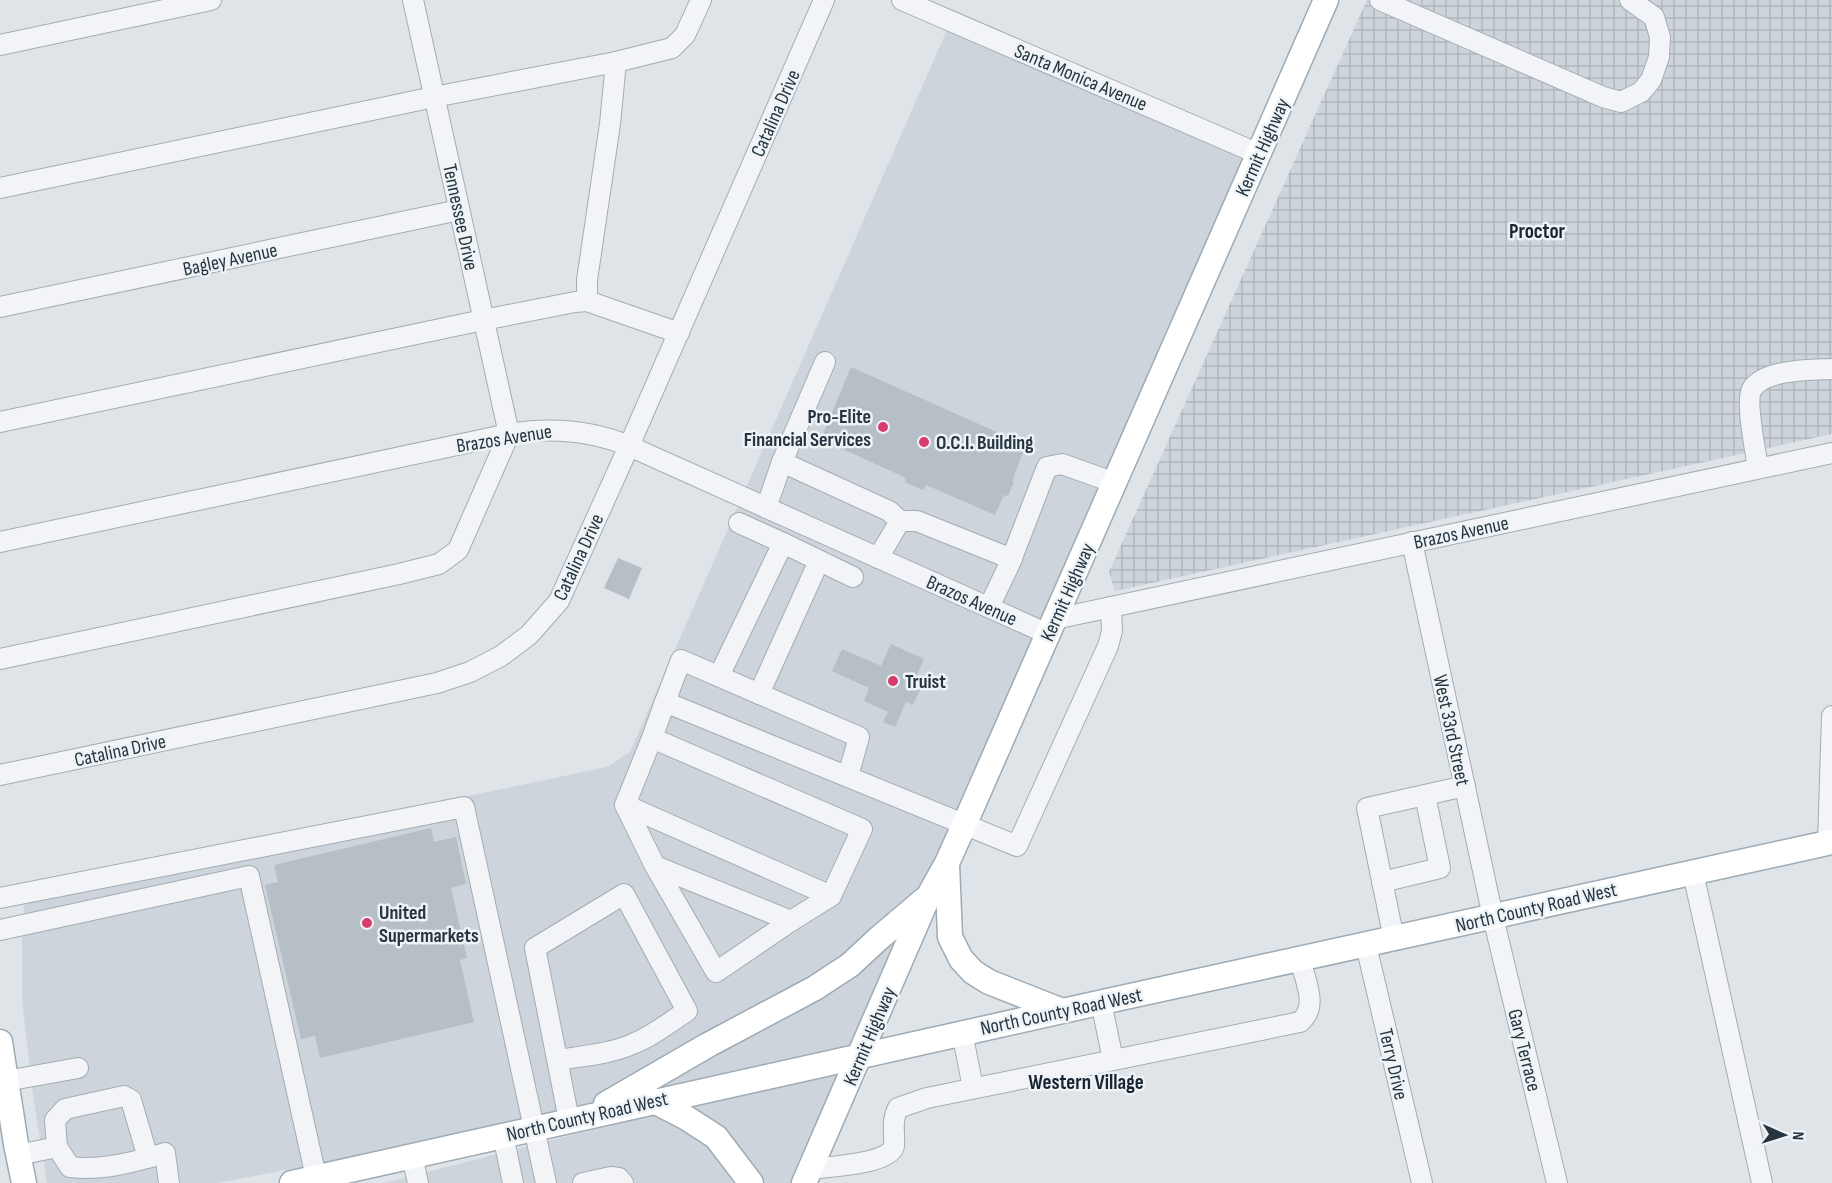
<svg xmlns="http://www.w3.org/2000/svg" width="1832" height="1183" font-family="'Sofia Sans Condensed',sans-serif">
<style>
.built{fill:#cdd4db}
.industrial{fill:url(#industrial-grid)}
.building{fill:#b6bec6}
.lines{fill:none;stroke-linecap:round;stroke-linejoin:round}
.minor-casing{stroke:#a4acb3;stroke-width:22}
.major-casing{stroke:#9dabb5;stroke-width:27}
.minor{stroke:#f2f4f7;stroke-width:20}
.major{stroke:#fff;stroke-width:24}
.poi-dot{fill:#d63c6c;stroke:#eef3f6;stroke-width:2}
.labels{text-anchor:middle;stroke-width:5;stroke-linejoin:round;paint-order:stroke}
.street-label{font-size:20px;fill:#273541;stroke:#eef3f6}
.poi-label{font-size:20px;font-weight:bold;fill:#273541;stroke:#eef3f6;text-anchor:start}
.neighbourhood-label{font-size:21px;font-weight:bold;fill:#192532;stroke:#eef3f6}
</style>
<defs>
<pattern id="industrial-grid" width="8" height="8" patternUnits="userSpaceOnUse" patternTransform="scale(1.5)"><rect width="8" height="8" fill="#cdd4db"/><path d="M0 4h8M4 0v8" fill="none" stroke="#b0b7bd"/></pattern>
</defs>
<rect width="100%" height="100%" fill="#dfe4e9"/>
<polygon class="built" points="951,21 1259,154 807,1183 384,1183 846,1065 217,1183 47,1183 32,1088 22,998 22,940 25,889 607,767 630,752"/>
<polygon class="industrial" points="1367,0 1832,0 1832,434 1115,591 1109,572"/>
<g class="building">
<polygon points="851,367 1026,445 1012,481 1014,482 1008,496 1004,495 995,515 926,485 923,490 905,482 906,478 821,439"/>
<polygon points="618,558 642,568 629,599 604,588"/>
<polygon points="891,644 924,659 916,677 924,681 913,705 906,702 895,727 883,722 888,712 864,701 869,688 832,671 842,649 881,666"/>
<polygon points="431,828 434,842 456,837 466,884 451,888 467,958 460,960 474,1022 320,1058 315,1036 301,1039 265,885 278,882 274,865"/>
</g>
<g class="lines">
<defs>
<g id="minor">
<polyline points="902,0 1259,154"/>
<polyline points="1380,0 1603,97 1621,102 1641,92 1651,80 1659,57 1660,37 1654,17 1630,0"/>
<polyline points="0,45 211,0"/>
<polyline points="0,188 434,97 616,62 672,48 685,35 701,0"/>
<polyline points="587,301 587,280 610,124 616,62"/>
<polyline points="0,307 459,210"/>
<polyline points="0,422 483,320 575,302 587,301 679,333"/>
<polyline points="782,462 889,511 900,521"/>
<path d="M 1758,468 C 1756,454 1745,400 1752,389 C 1765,369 1811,370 1832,369"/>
<polyline points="766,508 782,462 825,362"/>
<polyline points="739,523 783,543"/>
<path d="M 0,542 L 509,434 C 551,427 590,430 629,446 L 1048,634"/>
<polyline points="1412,542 1493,917 1557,1183"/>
<polyline points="878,558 900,521 917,521 1012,559"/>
<polyline points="989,607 1010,563 1047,467 1062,464 1115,483"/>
<polyline points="1055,619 1832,453"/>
<polyline points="0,659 399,574 439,564 458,550 509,434 413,0"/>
<polyline points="719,676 783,543 853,577"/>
<polyline points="759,694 819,561"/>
<polyline points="665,702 681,660 859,737 848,776"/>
<polyline points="0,775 437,683 470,672 501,656 529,635 559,601 629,446 824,0"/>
<polyline points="625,805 652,738"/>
<polyline points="1828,843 1832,716"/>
<polyline points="655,866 716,972 791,921 655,866 625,805 831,896 862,829 652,738 665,702 1017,846 1108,646 1112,631 1111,607"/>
<polyline points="1693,873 1762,1183"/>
<polyline points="1382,882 1440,868 1425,795"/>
<polyline points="0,898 464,807 546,1183"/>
<polyline points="791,921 831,896"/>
<polyline points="0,930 249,876 316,1177"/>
<polyline points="1394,939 1367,808 1465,786"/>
<polyline points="1366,945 1422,1183"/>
<polyline points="1101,1002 1113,1060"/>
<polyline points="962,1032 973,1088"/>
<path d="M 557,1060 C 583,1056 611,1054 635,1043 C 654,1035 670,1022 687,1011 L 624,894 L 535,948 L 569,1120"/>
<polyline points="6,1081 78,1068"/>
<polyline points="503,1135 513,1183"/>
<polyline points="18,1155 57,1147"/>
<polyline points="412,1156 418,1183"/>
<path d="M 148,1158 L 131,1100 L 124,1096 L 65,1109 L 55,1120 L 57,1147 L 70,1167 C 102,1171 134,1162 165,1153 L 169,1183"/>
<path d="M 810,1169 C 827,1167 891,1164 894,1146 C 895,1132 891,1121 898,1108 L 927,1098 L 1300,1022 C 1319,1006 1305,981 1300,959"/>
<polyline points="583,1183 611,1177 619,1178 623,1183"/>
</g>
<g id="major">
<polyline points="947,864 950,937 961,959 973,972 989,982 1060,1010"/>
<polyline points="0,1042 16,1144 24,1183"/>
<polyline points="654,1101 685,1117 716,1137 751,1183"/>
<polyline points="606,1104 708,1045 815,988 850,965 878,939 924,900"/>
<path d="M 292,1183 C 804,1065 1319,956 1832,842"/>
<polyline points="804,1183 928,897 947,863 965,823 1326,0"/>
</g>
</defs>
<use href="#minor" class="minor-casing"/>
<use href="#major" class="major-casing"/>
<use href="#minor" class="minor"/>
<use href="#major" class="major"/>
</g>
<g class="poi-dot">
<circle cx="883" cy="427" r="6"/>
<circle cx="924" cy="442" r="6"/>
<circle cx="893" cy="681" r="6"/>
<circle cx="367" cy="923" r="6"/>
</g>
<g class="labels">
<g class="street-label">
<text transform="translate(1081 77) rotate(23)" y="7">Santa Monica Avenue</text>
<text transform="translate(775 113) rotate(-66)" y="7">Catalina Drive</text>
<text transform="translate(1262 147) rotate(-66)" y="7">Kermit Highway</text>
<text transform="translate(461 217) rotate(78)" y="7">Tennessee Drive</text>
<text transform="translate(230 259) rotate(-12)" y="7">Bagley Avenue</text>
<text transform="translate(504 438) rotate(-9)" y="7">Brazos Avenue</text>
<text transform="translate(1461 532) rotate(-12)" y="7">Brazos Avenue</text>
<text transform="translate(578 557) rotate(-65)" y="7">Catalina Drive</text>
<text transform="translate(1067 592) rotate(-66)" y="7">Kermit Highway</text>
<text transform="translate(972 600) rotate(24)" y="7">Brazos Avenue</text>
<text transform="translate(1452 730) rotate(78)" y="7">West 33rd Street</text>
<text transform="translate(120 750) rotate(-12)" y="7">Catalina Drive</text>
<text transform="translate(1536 907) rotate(-13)" y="7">North County Road West</text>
<text transform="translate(1061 1011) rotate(-12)" y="7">North County Road West</text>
<text transform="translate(869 1036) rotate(-67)" y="7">Kermit Highway</text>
<text transform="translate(1525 1050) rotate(76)" y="7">Gary Terrace</text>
<text transform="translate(1394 1064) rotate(77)" y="7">Terry Drive</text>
<text transform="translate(587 1116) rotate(-13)" y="7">North County Road West</text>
</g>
<g class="poi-label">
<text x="871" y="423" text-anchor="end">Pro-Elite<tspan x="871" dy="23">Financial Services</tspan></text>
<text x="936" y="449">O.C.I. Building</text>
<text x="905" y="688">Truist</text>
<text x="379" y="919">United<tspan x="379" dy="23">Supermarkets</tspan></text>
</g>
<g class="neighbourhood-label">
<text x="1537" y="238">Proctor</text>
<text x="1086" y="1089">Western Village</text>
</g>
</g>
<g transform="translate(1784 1135) rotate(93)" stroke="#eef3f6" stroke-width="4.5" paint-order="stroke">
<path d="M0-4.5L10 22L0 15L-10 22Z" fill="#273541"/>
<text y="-9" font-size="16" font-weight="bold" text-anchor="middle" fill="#273541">N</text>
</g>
</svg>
